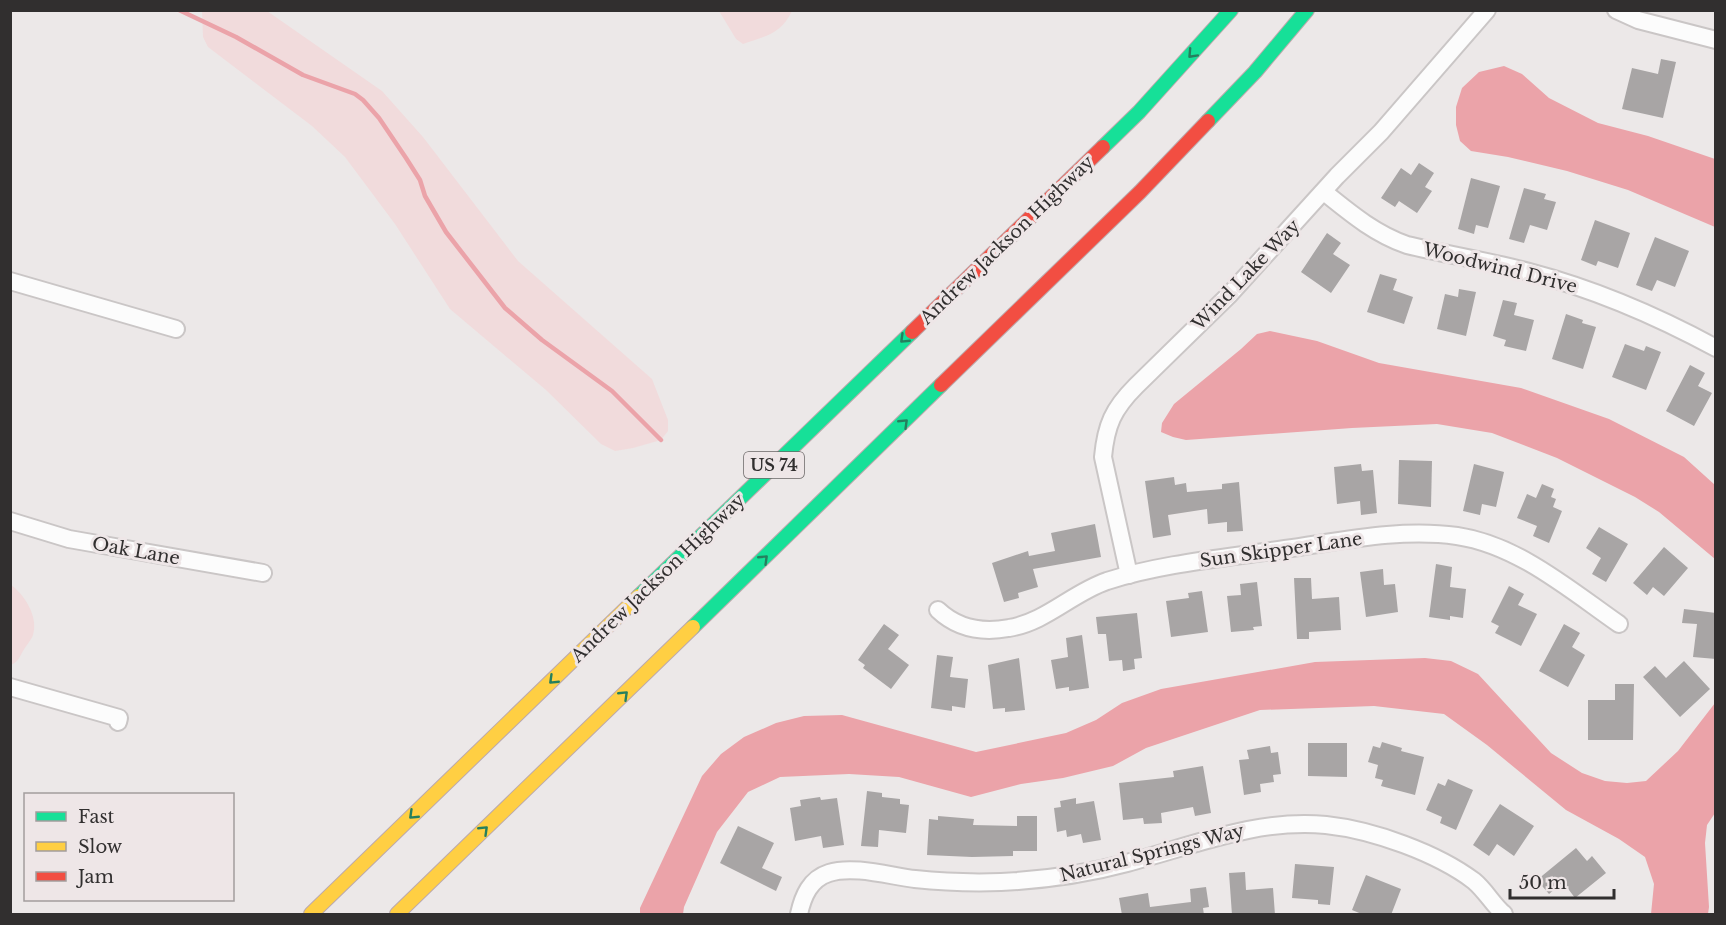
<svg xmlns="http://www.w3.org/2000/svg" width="1726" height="925" font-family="'Libre Baskerville',serif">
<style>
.green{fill:#f1dbdc}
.water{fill:#eba3a9}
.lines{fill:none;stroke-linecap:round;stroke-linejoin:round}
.stream{stroke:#eba3a9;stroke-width:4.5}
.building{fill:#a8a5a5}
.street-casing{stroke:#cac6c6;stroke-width:20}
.fast-casing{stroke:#bca9ac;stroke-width:16}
.slow-casing{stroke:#bca9ac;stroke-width:16}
.jam-casing{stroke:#bca9ac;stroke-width:16}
.street{stroke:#fcfcfc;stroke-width:16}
.fast{stroke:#16e098;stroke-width:14}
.slow{stroke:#ffcf43;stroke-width:14}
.jam{stroke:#f24e42;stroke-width:14}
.oneway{stroke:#257f5e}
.labels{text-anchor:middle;stroke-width:6;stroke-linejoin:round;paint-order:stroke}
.shield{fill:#eee6e7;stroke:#6a6666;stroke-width:1.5}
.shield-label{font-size:16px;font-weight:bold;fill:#312f2f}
.street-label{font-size:18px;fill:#312f2f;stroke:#eee6e7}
</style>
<rect width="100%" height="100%" fill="#ece8e8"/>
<g class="green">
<polygon points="202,10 267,11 382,91 423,137 518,261 652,379 668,420 668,431 661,440 633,448 615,451 601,444 546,390 450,309 395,224 345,157 312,126 208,47 203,37"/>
<path d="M 719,11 L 792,11 C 781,34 766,36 743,44 L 736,39 Z"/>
<path d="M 11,585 C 24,594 39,617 33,635 C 31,640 26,646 23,651 C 19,658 18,662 11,665 Z"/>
</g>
<g class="water">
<polygon points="1504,66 1522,74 1549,98 1598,123 1648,136 1715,159 1715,227 1628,190 1567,171 1508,157 1471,151 1460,141 1456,125 1456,107 1462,88 1479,72"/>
<polygon points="1270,331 1317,341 1379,363 1521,388 1609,419 1684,457 1715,485 1715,559 1659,512 1635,497 1557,458 1492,433 1437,424 1352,428 1186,440 1173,437 1161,432 1162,423 1174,404 1241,349 1257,334"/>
<polygon points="1425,658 1451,661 1478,674 1551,753 1582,773 1605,781 1627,783 1646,781 1678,751 1715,703 1715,813 1707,825 1705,843 1709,907 1708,914 1651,914 1654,884 1645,857 1619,839 1566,810 1487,745 1444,714 1374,706 1260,710 1146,748 1113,766 1063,778 1021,784 971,797 899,777 849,774 780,777 748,792 717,832 684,907 683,914 640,914 640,908 702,776 721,754 744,737 776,723 804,716 842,715 976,752 1066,733 1096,720 1122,703 1161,689 1315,662"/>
</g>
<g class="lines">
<polyline class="stream" points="179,10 236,37 303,75 355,94 363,100 379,118 406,158 420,180 425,196 446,232 505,308 542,340 612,391 661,440"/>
</g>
<g class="building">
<polygon points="1661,59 1676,62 1663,118 1622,109 1632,68 1658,74"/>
<polygon points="1419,163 1434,173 1425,187 1432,191 1417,213 1399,201 1395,207 1381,198 1401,168 1411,175"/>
<polygon points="1471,178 1500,186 1488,228 1476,225 1474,234 1458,229"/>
<polygon points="1524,188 1546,194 1544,199 1556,202 1547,230 1530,225 1524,243 1509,239"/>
<polygon points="1595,220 1630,233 1618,268 1598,261 1596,266 1581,260"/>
<polygon points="1327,233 1341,243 1333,254 1350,265 1331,293 1301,272"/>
<polygon points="1655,237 1689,251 1675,287 1657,280 1652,291 1636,285"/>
<polygon points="1380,274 1397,279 1393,290 1413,297 1404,324 1367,312"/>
<polygon points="1459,289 1476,292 1466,336 1437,329 1445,294 1458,297"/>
<polygon points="1503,300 1517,303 1514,315 1534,320 1526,351 1504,346 1506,340 1493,336"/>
<polygon points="1566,314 1583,320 1582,323 1596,327 1583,369 1552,359"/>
<polygon points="1625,344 1644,351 1646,346 1661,352 1646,390 1612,377"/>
<polygon points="1690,365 1705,373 1698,386 1712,393 1694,426 1666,411"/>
<polygon points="1399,460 1432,461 1431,507 1398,504"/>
<polygon points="1361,464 1362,471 1373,470 1377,513 1361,515 1360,501 1337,504 1334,467"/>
<polygon points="1474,464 1504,472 1496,507 1482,504 1480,515 1463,511"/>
<polygon points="1174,477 1175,485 1186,483 1187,492 1222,489 1222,484 1239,482 1243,531 1227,532 1227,522 1208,524 1207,509 1168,515 1171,535 1153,538 1145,481"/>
<polygon points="1542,484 1554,489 1551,497 1556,499 1553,507 1562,511 1549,543 1533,536 1537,526 1517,518 1527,494 1536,498"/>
<polygon points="1095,524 1101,557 1033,569 1038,587 1018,593 1019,598 1004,602 992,563 1028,551 1029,556 1055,551 1051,533"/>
<polygon points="1599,527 1628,544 1606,582 1592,574 1601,558 1586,548"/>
<polygon points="1664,547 1688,568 1664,596 1653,587 1647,595 1633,583"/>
<polygon points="1436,564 1452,567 1450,587 1466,589 1463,618 1450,616 1450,620 1429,617"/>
<polygon points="1383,569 1384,585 1395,584 1398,612 1366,617 1360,572"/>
<polygon points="1294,578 1311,578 1312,599 1339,597 1341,630 1309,632 1309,639 1297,639"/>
<polygon points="1257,582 1262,626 1253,627 1254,630 1231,632 1227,596 1241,595 1240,584"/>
<polygon points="1509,586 1524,594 1518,605 1537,614 1521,646 1495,633 1499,626 1491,622"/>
<polygon points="1202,591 1208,632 1171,637 1166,601 1189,598 1188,593"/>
<polygon points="1684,609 1716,613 1716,659 1693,657 1697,624 1682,623"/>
<polygon points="1137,613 1142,658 1134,659 1135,669 1123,671 1122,660 1109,661 1106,634 1098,634 1096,617"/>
<polygon points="884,624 899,635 888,649 909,665 891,689 863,668 865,665 858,660"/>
<polygon points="1564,624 1580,633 1572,647 1585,655 1568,687 1539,671"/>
<polygon points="1082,635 1089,688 1069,691 1069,687 1056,689 1051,660 1068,657 1066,638"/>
<polygon points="937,655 953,657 950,677 968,679 965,708 952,706 952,711 931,708"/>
<polygon points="1019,658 1025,710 1005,712 1005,708 993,709 988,665"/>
<polygon points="1684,661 1710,689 1680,717 1643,677 1655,666 1666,678"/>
<polygon points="1615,684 1634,684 1633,740 1588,740 1588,700 1615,700"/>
<polygon points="1382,742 1402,748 1401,751 1424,757 1415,795 1381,786 1383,780 1375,778 1378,765 1368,762 1373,746 1380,748"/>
<polygon points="1308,743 1347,743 1347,777 1308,776"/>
<polygon points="1270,746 1271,753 1278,752 1281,774 1273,775 1274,782 1260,784 1261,792 1244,795 1239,760 1249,759 1247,750"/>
<polygon points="1203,766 1211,813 1195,816 1193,807 1161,813 1162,823 1144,824 1143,818 1123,820 1119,783 1174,777 1173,771"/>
<polygon points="1448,779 1473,790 1456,830 1440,823 1442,817 1426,810 1438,783 1445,786"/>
<polygon points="867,791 882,793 882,797 900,799 900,804 909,805 906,833 879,830 878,847 861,846"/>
<polygon points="820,797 821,800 837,798 844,845 823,848 821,836 795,841 790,808 801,806 800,800"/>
<polygon points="1076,798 1076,804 1094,801 1101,840 1083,843 1081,834 1067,837 1066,830 1057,832 1054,808 1061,807 1060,801"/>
<polygon points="1500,804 1534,826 1514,856 1497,844 1489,856 1473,845"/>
<polygon points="938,816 974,819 973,825 1017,826 1017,816 1037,816 1037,851 1013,851 1013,856 972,857 927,855 929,819 938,820"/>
<polygon points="738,826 774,843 762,868 782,877 776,891 720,863"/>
<polygon points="1576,848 1587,861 1592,856 1606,873 1575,898 1563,882 1549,894 1537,880"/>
<polygon points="1295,864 1334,867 1330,905 1318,904 1318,900 1292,898"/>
<polygon points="1245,872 1246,890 1273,888 1275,915 1232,915 1229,873"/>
<polygon points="1366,875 1401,889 1391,915 1364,915 1352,910"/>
<polygon points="1206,887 1209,907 1203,908 1204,915 1122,915 1119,898 1148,893 1150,907 1191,902 1190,889"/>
</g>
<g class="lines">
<defs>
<g id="street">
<polyline points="1616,10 1638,20 1716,40"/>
<path d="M 1324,192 C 1350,213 1375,234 1407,245 C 1448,255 1489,261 1529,272 C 1594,289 1657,316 1716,348"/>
<polyline points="10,281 176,329"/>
<polyline points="10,521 69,539 263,573"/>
<path d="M 1129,575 L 1103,457 C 1106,425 1113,409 1136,386 L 1230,294 L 1337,176 L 1381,132 L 1487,10"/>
<path d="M 938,610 C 958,629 982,633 1009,628 C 1046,622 1072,593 1107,581 C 1164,563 1226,558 1285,549 C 1342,541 1400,528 1457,536 C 1518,545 1570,590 1619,624"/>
<polyline points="10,687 119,718 118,722"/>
<path d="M 799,914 C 803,896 810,879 829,873 C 853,865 890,876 915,879 C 943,882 972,883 1001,882 C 1043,880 1086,874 1127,863 C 1192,846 1258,818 1326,825 C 1373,830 1437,853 1474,881 C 1486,891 1493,905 1504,914"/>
</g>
<g id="fast">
<polyline points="1208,121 1255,72 1307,10"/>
<polyline points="1103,147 1139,112 1231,10"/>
<polyline points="639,596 912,332"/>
<polyline points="693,627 941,385"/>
</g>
<g id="slow">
<polyline points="311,914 639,596"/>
<polyline points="397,914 693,627"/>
</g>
<g id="jam">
<polyline points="912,332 1103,147"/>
<polyline points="941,385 1140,192 1208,121"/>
</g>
</defs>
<use href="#street" class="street-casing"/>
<use href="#fast" class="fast-casing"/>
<use href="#slow" class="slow-casing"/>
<use href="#jam" class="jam-casing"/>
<use href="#street" class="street"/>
<use href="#fast" class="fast"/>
<use href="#slow" class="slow"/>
<use href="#jam" class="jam"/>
</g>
<defs><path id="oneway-chevron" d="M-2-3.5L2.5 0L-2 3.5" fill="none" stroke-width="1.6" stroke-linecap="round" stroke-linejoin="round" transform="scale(1.5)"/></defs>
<g class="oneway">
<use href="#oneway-chevron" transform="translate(1192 54) rotate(133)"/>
<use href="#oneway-chevron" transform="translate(904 339) rotate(136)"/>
<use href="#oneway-chevron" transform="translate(904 423) rotate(-44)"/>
<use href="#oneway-chevron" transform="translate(764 559) rotate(-44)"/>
<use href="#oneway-chevron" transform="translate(553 680) rotate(136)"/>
<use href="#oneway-chevron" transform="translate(624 695) rotate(-44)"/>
<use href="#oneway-chevron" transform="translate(413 815) rotate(136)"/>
<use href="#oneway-chevron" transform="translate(484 830) rotate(-44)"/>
</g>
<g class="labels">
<rect class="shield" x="744" y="452" width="60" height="26" rx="4.5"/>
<g class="shield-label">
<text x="774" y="471">US 74</text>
</g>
<g class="street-label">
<text transform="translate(1007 240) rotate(-44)" y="6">Andrew Jackson Highway</text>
<text transform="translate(1500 268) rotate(14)" y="6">Woodwind Drive</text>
<text transform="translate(1246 275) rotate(-46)" y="6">Wind Lake Way</text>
<text transform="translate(1281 550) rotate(-8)" y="6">Sun Skipper Lane</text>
<text transform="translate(136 551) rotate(10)" y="6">Oak Lane</text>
<text transform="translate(658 578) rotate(-44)" y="6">Andrew Jackson Highway</text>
<text transform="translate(1152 853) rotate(-14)" y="6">Natural Springs Way</text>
</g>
</g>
<rect width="1726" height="925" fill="none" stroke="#312f2f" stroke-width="24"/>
<rect x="24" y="793" width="210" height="108" fill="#eee6e7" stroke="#a29d9d" stroke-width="1.5"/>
<rect x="36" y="812" width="30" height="9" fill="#16e098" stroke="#a29d9d" stroke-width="1.5"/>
<text x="78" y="823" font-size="18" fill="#312f2f">Fast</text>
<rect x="36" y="842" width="30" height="9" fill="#ffcf43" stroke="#a29d9d" stroke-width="1.5"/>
<text x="78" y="853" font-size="18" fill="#312f2f">Slow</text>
<rect x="36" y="872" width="30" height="9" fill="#f24e42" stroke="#a29d9d" stroke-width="1.5"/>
<text x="78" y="883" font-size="18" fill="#312f2f">Jam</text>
<path d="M1510 889v9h104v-9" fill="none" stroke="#312f2f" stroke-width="3"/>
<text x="1519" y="889" font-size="18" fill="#312f2f" stroke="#eee6e7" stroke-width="4.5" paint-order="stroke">50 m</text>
</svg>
